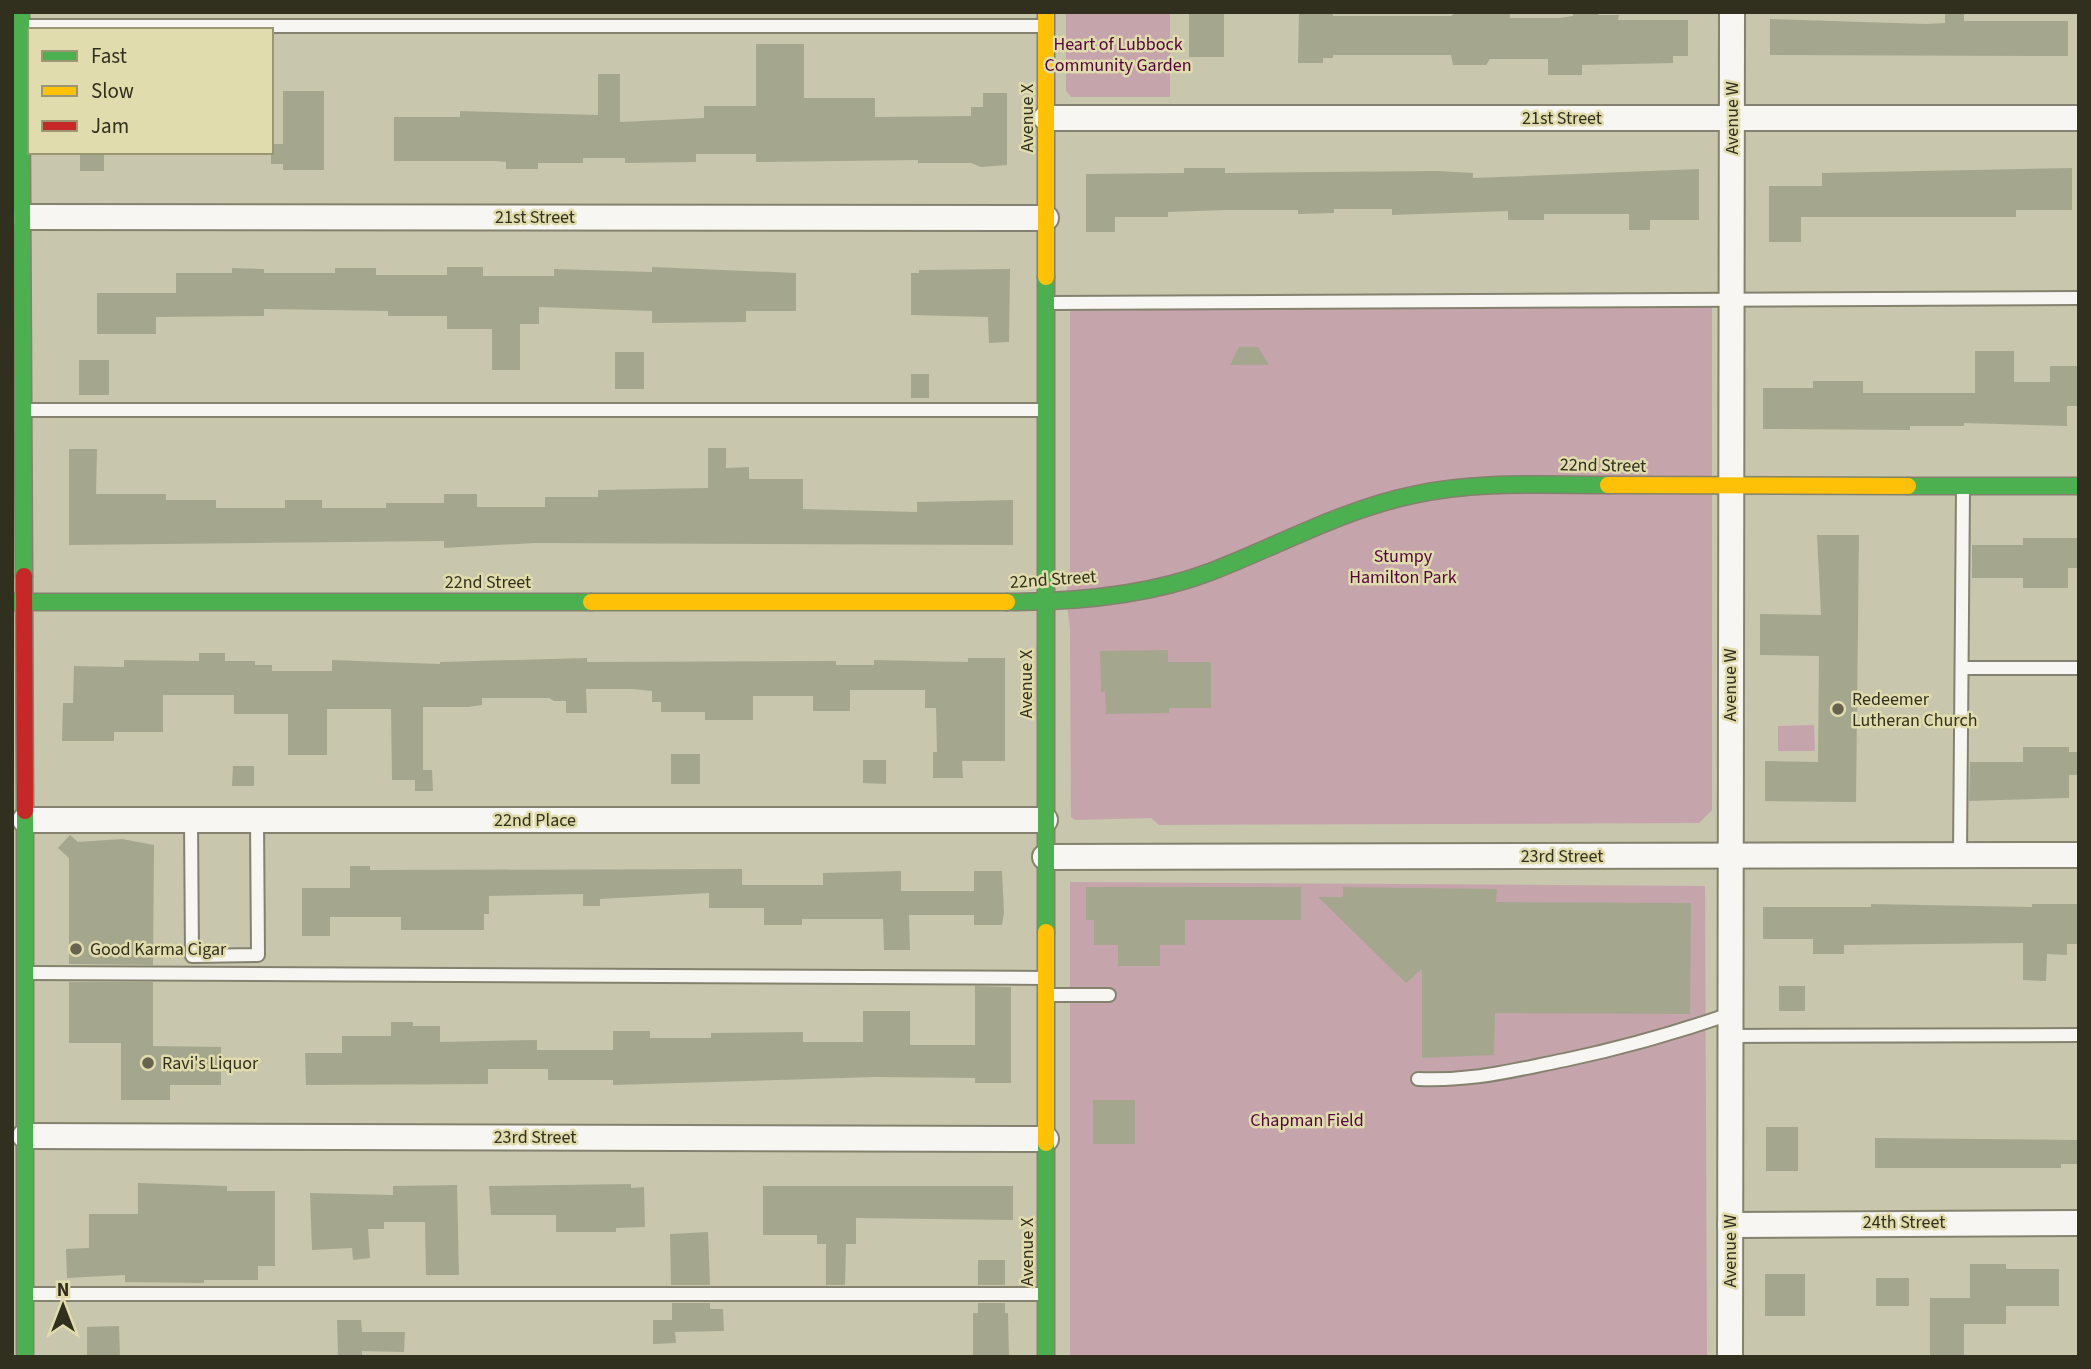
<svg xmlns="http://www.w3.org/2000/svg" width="2091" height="1369" font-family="'Source Sans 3',sans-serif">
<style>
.green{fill:#c6a4ac}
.building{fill:#a4a78e}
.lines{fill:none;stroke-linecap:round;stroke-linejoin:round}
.lane-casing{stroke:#84826e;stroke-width:16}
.street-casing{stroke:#84826e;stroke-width:28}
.fast-casing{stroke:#84826e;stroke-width:19}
.slow-casing{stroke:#84826e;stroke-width:19}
.jam-casing{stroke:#84826e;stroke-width:19}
.lane{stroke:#f7f6f3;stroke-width:12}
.street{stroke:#f7f6f3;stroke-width:24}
.fast{stroke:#4caf50;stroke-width:16}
.slow{stroke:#ffc107;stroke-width:16}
.jam{stroke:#c62828;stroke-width:16}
.poi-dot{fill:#66644f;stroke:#e1dcad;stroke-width:2.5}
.labels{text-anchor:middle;stroke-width:5;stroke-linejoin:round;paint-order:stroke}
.park-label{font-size:18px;fill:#53023d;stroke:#e1dcad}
.street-label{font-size:18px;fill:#312f1d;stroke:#e1dcad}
.poi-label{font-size:18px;fill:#312f1d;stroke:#e1dcad;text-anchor:start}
</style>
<rect width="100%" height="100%" fill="#c8c6ad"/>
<g class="green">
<polygon points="1066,12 1170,12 1170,97 1071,97 1066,91"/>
<polygon points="1712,304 1712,810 1699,823 1159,825 1151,818 1075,820 1071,817 1070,628 1066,599 1070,569 1070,311"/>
<polygon points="1814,725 1815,751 1778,751 1778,726"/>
<polygon points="1070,882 1705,886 1707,1357 1070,1357"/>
</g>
<g class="building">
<rect x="1189" y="12" width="35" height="45"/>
<polygon points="1299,12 1333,12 1333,16 1451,16 1457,12 1510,12 1510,18 1559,18 1573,16 1573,12 1598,12 1598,15 1619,15 1618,20 1688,20 1688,56 1673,56 1673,63 1582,65 1582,75 1548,75 1548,59 1490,59 1486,65 1453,65 1451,55 1333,55 1333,58 1323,58 1323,63 1298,63"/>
<polygon points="1945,12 1964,12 1964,21 2068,21 2068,56 1770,55 1770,19 1926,24 1945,23"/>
<polygon points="756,44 804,44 804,98 875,98 875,117 971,116 971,107 983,107 983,93 1007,93 1007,165 981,167 971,163 918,163 918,160 756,162 756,154 696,154 696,162 625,163 625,158 583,158 583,163 538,163 538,169 506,169 506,162 496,161 394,161 394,117 460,117 460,111 598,115 598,74 620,74 620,122 704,118 704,106 756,106"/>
<polygon points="283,91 324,91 324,170 283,170 283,164 271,164 271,144 283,144"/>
<rect x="80" y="152" width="24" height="19"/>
<polygon points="1184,168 1225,168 1225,173 1438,171 1473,173 1473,178 1699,169 1699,220 1650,220 1650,230 1629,230 1629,214 1544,214 1544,220 1508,220 1508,211 1392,215 1392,209 1334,209 1334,213 1298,214 1298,210 1226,210 1168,212 1168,217 1115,217 1115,232 1086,232 1086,174 1184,173"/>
<polygon points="2072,168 2072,210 2016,210 2016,217 1801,217 1801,242 1769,242 1769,186 1822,186 1822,173"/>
<polygon points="447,267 483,267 483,276 554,276 554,269 652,272 652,267 796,273 796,311 746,311 746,322 652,323 652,311 539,307 539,324 520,324 520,370 492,370 492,329 447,329 447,316 388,316 388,311 264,309 264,316 156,317 156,334 97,334 97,293 176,293 176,273 232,273 232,268 264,269 264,273 335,273 335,268 376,268 376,275 447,275"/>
<polygon points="1010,269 1009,342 989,343 988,317 911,315 911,273 919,273 919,270"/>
<polygon points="1239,347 1258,347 1269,365 1230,365"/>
<polygon points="1975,351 2014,351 2014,382 2050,382 2050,366 2079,366 2079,406 2067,406 2067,426 1964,423 1964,426 1910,426 1910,430 1763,429 1763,388 1813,388 1813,381 1863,381 1863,393 1975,393"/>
<rect x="615" y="352" width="29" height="37"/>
<rect x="79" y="360" width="30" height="35"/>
<rect x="911" y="374" width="18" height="24"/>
<polygon points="708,448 726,448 726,468 749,467 749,479 803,479 803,509 917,512 917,502 1013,500 1013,545 535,543 444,548 444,541 69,545 69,449 97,449 96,494 166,494 166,500 216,500 216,508 285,508 285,500 322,500 322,508 386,508 386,503 444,503 444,494 477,494 477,507 545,507 545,497 598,497 598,490 708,488"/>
<polygon points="1817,535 1859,535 1856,802 1765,801 1765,761 1818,762 1819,656 1760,655 1760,614 1821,615"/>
<polygon points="2023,538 2079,538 2079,568 2068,568 2068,588 2023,588 2023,578 1972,578 1972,545 2023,545"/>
<polygon points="1168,650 1168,662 1211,662 1211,708 1169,708 1169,713 1106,714 1105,692 1101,692 1100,651"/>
<polygon points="199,653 225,653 225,661 255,661 255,665 272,665 272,671 332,671 332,660 440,664 440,662 587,658 587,662 836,661 836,665 874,665 874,660 968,662 968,658 1005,658 1005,761 962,761 963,778 933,778 933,752 937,752 936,708 925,708 925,690 850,690 850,711 813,711 813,696 753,696 753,720 705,720 705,712 661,712 661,702 652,702 652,691 633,689 586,689 587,713 566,713 566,701 554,701 549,698 482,698 482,705 468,707 423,707 423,770 432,770 433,791 415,791 415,780 392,780 391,709 327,709 327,755 288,755 288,714 234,714 234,695 163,695 163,732 114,732 114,741 62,741 63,703 73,703 74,666 124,667 124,660 199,661"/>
<polygon points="2023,747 2069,747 2069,752 2079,752 2079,775 2069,775 2069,798 1969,801 1970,762 2023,762"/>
<rect x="671" y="754" width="29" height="30"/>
<polygon points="863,760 886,760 886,784 863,783"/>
<polygon points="233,766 254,766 254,786 232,786"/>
<polygon points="70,835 78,842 122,839 154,845 153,965 69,964 69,858 58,848"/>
<polygon points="350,866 370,866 370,870 742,869 742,885 823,885 823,873 901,871 901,891 974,891 974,871 1002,871 1004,912 1002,925 974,925 974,915 909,915 910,950 884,950 883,919 802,919 802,925 764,925 764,908 709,908 709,893 600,899 600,906 583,906 583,894 489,896 489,914 484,914 484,930 401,930 401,917 330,917 330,936 302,936 302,888 350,888"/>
<polygon points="1086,887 1301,887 1301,920 1185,920 1185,945 1160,945 1160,966 1118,966 1118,945 1094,945 1094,920 1086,920"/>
<polygon points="1343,887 1497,889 1496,902 1691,903 1690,1014 1495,1013 1494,1055 1422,1058 1422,969 1406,983 1318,897 1343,897"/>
<polygon points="1871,904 2032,907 2032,904 2079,904 2079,944 2067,944 2067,955 2047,954 2046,981 2023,980 2023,943 1844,945 1844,954 1813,954 1813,939 1763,939 1763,907 1871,907"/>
<polygon points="69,982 153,982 153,1046 221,1047 221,1085 170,1085 170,1100 121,1100 121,1043 69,1043"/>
<polygon points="975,986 1011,987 1011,1083 975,1083 975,1078 875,1077 613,1085 613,1080 548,1080 548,1069 488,1069 488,1084 306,1085 305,1053 342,1053 342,1036 391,1036 391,1022 413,1022 413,1026 440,1026 440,1042 537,1040 537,1050 613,1050 613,1031 650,1031 650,1038 711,1038 711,1033 803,1032 803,1042 863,1042 863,1011 910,1011 910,1045 975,1045"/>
<rect x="1779" y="986" width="26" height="25"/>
<rect x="1093" y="1100" width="42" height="44"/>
<rect x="1766" y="1127" width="32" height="44"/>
<polygon points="1875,1138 2079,1140 2079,1164 2061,1164 2061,1168 1875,1168"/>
<polygon points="138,1183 227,1186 227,1191 275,1191 275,1266 258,1266 258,1280 204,1280 204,1283 125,1282 125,1275 67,1278 66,1249 89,1248 89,1214 138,1214"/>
<polygon points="631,1184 631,1188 644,1187 645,1227 616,1228 616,1232 556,1232 556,1215 491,1215 489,1186"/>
<polygon points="457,1185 459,1275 426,1275 425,1222 384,1222 384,1229 368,1229 370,1258 353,1260 352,1248 312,1250 310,1193 393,1195 393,1186"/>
<polygon points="763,1186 1013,1186 1013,1220 856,1218 856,1244 846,1244 845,1285 826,1285 826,1244 817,1244 817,1235 763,1235"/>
<polygon points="708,1232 710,1285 671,1285 670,1234"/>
<rect x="978" y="1260" width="27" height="25"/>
<polygon points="1970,1264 2006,1264 2006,1269 2059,1269 2059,1306 2006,1306 2006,1324 1964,1324 1964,1357 1930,1357 1930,1298 1970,1298"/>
<rect x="1765" y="1274" width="40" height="42"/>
<rect x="1876" y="1278" width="33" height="28"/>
<polygon points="672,1303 710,1303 710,1309 723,1309 724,1331 675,1332 676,1343 653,1344 653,1320 672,1320"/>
<polygon points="978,1303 1005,1303 1005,1313 1008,1313 1009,1357 973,1357 973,1313 978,1313"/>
<polygon points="337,1320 361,1320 362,1332 405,1332 404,1352 362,1351 362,1357 338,1357"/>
<polygon points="119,1326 120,1357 87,1357 87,1327"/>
</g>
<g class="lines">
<defs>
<g id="lane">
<polyline points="25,26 1042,26"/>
<polyline points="1050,303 2079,298"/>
<polyline points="28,410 1045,410"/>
<polyline points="1962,668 2079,668"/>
<polyline points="191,820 192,956 258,955 257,820"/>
<polyline points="1960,855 1963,488"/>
<polyline points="28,973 1045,978"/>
<polyline points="1050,995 1109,995"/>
<polyline points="1730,1036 2079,1035"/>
<path d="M 1418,1079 C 1476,1081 1509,1071 1565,1060 C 1622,1048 1675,1033 1730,1014"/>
<polyline points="25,1294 1043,1294"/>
</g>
<g id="street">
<polyline points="1046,118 2079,118"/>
<polyline points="24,217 1046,218"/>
<polyline points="25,820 1045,820"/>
<polyline points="1045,857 2079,855"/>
<polyline points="25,1136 1046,1139"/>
<polyline points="1730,1225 2079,1223"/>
<polyline points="1730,1357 1732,12"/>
</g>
<g id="fast">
<polyline points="21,12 24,576"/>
<polyline points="1046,277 1046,932"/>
<polyline points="1908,486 2079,486"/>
<polyline points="12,602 591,602"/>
<path d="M 1007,602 C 1074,602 1147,596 1210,572 C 1278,546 1341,510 1413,495 C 1477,481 1542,485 1608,485"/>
<polyline points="25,811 25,1357"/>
<polyline points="1046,1143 1046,1357"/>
</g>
<g id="slow">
<polyline points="1046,12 1046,277"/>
<polyline points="1608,485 1908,486"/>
<polyline points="591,602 1007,602"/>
<polyline points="1046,932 1046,1143"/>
</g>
<polyline id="jam" points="24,576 25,811"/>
</defs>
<use href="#lane" class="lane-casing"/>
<use href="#street" class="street-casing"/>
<use href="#fast" class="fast-casing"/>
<use href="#slow" class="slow-casing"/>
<use href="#jam" class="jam-casing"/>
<use href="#lane" class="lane"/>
<use href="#street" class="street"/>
<use href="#fast" class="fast"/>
<use href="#slow" class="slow"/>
<use href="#jam" class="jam"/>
</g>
<g class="poi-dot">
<circle cx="1838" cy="709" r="7"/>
<circle cx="76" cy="949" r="7"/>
<circle cx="148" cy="1063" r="7"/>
</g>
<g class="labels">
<g class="park-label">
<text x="1118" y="50">Heart of Lubbock<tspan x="1118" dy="21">Community Garden</tspan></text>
<text x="1403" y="562">Stumpy<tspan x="1403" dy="21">Hamilton Park</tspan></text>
<text x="1307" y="1126">Chapman Field</text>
</g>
<g class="street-label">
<text transform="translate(1027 118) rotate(-90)" y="6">Avenue X</text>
<text x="1562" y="124">21st Street</text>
<text transform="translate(1732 118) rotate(-90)" y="6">Avenue W</text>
<text x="535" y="223">21st Street</text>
<text transform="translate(1603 465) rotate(1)" y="6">22nd Street</text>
<text transform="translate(1053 579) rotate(-4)" y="6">22nd Street</text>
<text x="488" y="588">22nd Street</text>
<text transform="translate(1026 684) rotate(-90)" y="6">Avenue X</text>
<text transform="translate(1730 685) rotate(-90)" y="6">Avenue W</text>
<text x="535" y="826">22nd Place</text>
<text x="1562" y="862">23rd Street</text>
<text x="535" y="1143">23rd Street</text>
<text x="1904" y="1228">24th Street</text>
<text transform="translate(1730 1251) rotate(-90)" y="6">Avenue W</text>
<text transform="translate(1027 1252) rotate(-90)" y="6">Avenue X</text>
</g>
<g class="poi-label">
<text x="1852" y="705">Redeemer<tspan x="1852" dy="21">Lutheran Church</tspan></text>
<text x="90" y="955">Good Karma Cigar</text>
<text x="162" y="1069">Ravi's Liquor</text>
</g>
</g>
<rect width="2091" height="1369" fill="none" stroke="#312f1d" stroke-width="28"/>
<rect x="28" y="28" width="245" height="126" fill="#e1dcad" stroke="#9b9773" stroke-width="2"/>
<rect x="42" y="51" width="35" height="10" fill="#4caf50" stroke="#9b9773" stroke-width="2"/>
<text x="91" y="63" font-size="21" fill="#312f1d">Fast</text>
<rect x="42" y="86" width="35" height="10" fill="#ffc107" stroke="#9b9773" stroke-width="2"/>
<text x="91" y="98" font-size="21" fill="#312f1d">Slow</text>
<rect x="42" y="121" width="35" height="10" fill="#c62828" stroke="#9b9773" stroke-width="2"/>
<text x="91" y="133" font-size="21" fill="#312f1d">Jam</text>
<g transform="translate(63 1306)" stroke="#e1dcad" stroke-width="5" paint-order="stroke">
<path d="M0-5L12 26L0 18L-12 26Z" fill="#312f1d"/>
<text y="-10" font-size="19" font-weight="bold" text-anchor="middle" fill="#312f1d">N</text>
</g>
</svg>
